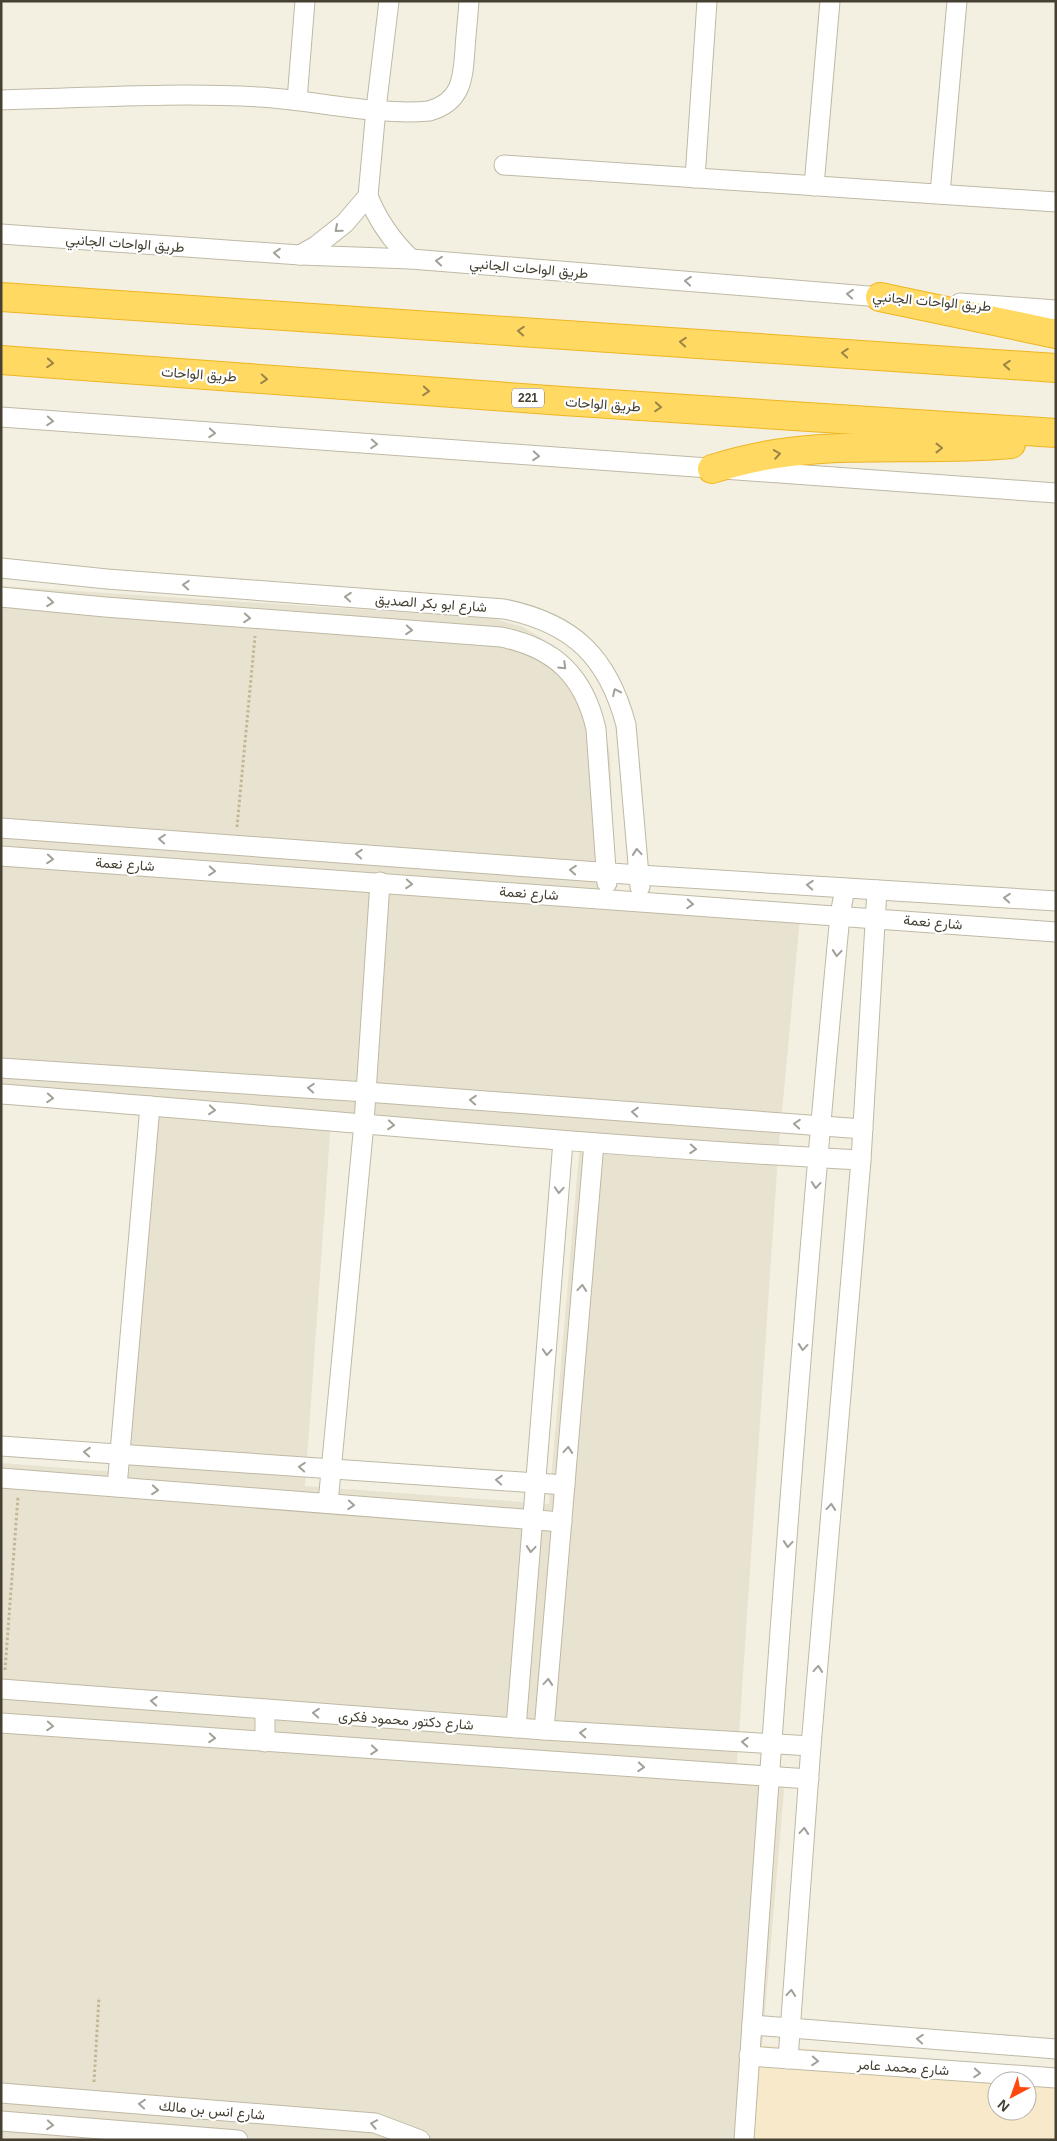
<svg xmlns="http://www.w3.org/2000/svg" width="1057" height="2141" font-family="Helvetica,Vazirmatn,sans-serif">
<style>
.residential{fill:#e8e2d0;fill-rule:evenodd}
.commercial{fill:#f8e9ca;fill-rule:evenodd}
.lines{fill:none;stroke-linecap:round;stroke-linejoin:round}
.minor-casing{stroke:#bfb9a4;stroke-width:21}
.highway-casing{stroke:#eeb522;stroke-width:30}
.path{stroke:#c3b694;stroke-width:3;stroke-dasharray:2.5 2.5;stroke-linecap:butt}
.minor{stroke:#fff;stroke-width:19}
.highway{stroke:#ffd962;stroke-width:28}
.oneway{stroke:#a2a098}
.oneway2{stroke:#998548}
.labels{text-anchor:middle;stroke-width:4.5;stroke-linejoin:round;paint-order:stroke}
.shield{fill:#fff;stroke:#7d7970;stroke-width:1}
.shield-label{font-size:12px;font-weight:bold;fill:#454032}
.street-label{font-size:14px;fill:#454032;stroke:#fff}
</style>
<rect width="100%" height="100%" fill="#f3f0e2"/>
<path class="residential" d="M 1,586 L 491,618 L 523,627 L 551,644 L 581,672 L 600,716 L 610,754 L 613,830 L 604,891 L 801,906 L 778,1156 L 737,1763 L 786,1767 L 754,2140 L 1,2140 L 1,1463 L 129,1473 L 155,1108 L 1,1097 ZM 331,1120 L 580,1142 L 549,1504 L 305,1486 Z"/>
<path class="commercial" d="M 761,2045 L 1056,2069 L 1056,2140 L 754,2140 ZM 997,2081 L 1027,2081 L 1027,2111 L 997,2111 Z"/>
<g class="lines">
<defs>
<g id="minor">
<path d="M 1,100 C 87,98 174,92 259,97 C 313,100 377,116 429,111 C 462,102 463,78 465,49 C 466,33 468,17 469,1"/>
<polyline points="297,100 305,1"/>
<polyline points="504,165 1056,202"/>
<polyline points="695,178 707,1"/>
<polyline points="814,186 830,1"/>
<polyline points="940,194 957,1"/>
<path d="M 368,196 C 378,221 391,240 411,259"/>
<polyline points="1,234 300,255 411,259 893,298"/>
<polyline points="300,255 316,246 345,223 368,196 376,109 389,1"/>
<polyline points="960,303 1056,310"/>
<polyline points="1,417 1056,493"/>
<path d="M 1,568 L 107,579 L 504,609 C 573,623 608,657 626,725 L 640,887"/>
<path d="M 1,597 L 105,607 L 501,637 C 555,648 584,676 596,729 L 607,883"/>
<polyline points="1,828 639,875 1056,901"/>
<polyline points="1,856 1056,932"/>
<polyline points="1,1068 366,1092 863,1129"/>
<path d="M 1,1094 C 288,1116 574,1145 861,1160"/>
<polyline points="1,1446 565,1485"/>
<polyline points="1,1478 562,1522"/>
<polyline points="117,1487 150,1106"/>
<polyline points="328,1503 364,1123 380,882"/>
<polyline points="1,1689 544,1730 811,1746"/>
<polyline points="265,1709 265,1742"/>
<polyline points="1,1723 809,1779"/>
<polyline points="516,1728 563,1141"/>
<polyline points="544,1730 594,1143"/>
<polyline points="752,2025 1056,2049"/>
<polyline points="749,2056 1056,2078"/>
<polyline points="788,2059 811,1746 861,1160 877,890"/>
<polyline points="1,2093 375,2123 420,2140"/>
<polyline points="1,2121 238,2140"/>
<path d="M 744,2140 C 772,1731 801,1322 840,915 L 845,888"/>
</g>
<g id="highway">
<polyline points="1,297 1056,368"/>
<polyline points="880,297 1056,334"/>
<polyline points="1,360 563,401 1056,433"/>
<path d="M 712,469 C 738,461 764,455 790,452 C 863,443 937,451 1011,444"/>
</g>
</defs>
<use href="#minor" class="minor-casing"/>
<use href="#highway" class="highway-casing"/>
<g class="path">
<polyline points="237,827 255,636"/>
<polyline points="5,1670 18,1497"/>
<polyline points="94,2082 99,1997"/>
</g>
<use href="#minor" class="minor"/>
<use href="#highway" class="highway"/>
</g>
<defs><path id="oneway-chevron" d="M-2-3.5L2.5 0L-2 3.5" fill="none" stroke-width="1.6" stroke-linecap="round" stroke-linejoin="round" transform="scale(1.25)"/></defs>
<g class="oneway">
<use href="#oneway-chevron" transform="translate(338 229) rotate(139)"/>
<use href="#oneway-chevron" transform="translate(277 253) rotate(-176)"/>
<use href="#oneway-chevron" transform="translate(439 261) rotate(-175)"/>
<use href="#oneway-chevron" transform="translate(688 281) rotate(-175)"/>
<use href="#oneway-chevron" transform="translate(850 294) rotate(-175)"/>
<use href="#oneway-chevron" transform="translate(50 421) rotate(4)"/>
<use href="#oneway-chevron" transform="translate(212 433) rotate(4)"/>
<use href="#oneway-chevron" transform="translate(374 444) rotate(4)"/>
<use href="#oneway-chevron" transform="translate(536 456) rotate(4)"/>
<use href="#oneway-chevron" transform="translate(186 585) rotate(-176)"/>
<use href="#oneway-chevron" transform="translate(348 597) rotate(-176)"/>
<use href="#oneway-chevron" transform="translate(50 602) rotate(6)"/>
<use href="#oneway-chevron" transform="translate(247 618) rotate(4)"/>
<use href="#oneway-chevron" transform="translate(409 630) rotate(4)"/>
<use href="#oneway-chevron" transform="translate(563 666) rotate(44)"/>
<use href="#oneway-chevron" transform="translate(616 692) rotate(-115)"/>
<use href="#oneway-chevron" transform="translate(162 839) rotate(-176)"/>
<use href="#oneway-chevron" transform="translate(637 852) rotate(-95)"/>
<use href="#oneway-chevron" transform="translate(359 854) rotate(-176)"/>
<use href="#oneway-chevron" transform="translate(50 859) rotate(4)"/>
<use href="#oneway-chevron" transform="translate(573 870) rotate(-176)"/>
<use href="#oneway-chevron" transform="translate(212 871) rotate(4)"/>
<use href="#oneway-chevron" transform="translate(409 884) rotate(4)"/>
<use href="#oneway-chevron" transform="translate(810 885) rotate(-176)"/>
<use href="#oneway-chevron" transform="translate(1007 898) rotate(-176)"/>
<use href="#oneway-chevron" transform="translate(690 904) rotate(4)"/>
<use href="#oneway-chevron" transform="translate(837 953) rotate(95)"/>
<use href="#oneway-chevron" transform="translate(311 1088) rotate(-176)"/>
<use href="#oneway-chevron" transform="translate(50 1098) rotate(4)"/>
<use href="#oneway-chevron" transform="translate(473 1100) rotate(-176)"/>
<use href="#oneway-chevron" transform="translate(212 1110) rotate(5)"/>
<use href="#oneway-chevron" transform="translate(635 1112) rotate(-176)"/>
<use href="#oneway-chevron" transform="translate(797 1124) rotate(-176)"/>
<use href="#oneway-chevron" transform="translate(391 1125) rotate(5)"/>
<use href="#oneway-chevron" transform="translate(693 1149) rotate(4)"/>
<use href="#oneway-chevron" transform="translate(816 1185) rotate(95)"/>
<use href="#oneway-chevron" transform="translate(559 1190) rotate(94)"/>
<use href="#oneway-chevron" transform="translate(582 1288) rotate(-85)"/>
<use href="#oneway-chevron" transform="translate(803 1347) rotate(95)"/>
<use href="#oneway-chevron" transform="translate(547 1352) rotate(94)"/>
<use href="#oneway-chevron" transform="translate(568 1450) rotate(-85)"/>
<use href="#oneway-chevron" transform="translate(87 1452) rotate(-176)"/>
<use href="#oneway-chevron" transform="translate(302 1467) rotate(-176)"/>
<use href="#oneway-chevron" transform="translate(499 1480) rotate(-176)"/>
<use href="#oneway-chevron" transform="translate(155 1490) rotate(5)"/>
<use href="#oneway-chevron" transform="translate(351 1505) rotate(4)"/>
<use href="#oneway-chevron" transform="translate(831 1507) rotate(-85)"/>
<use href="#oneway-chevron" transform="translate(788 1544) rotate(95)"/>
<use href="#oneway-chevron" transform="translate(531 1549) rotate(95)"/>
<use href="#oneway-chevron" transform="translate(818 1669) rotate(-85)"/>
<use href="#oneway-chevron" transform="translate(548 1682) rotate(-85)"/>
<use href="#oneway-chevron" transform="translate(154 1701) rotate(-176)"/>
<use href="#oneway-chevron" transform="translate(316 1713) rotate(-176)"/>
<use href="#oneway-chevron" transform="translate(50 1726) rotate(4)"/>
<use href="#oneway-chevron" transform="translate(583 1733) rotate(-177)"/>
<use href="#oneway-chevron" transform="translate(212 1738) rotate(4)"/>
<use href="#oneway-chevron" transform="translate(745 1742) rotate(-177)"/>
<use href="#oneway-chevron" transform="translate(374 1750) rotate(4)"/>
<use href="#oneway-chevron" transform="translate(641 1767) rotate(4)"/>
<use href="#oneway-chevron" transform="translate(804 1831) rotate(-85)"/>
<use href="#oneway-chevron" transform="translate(791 1993) rotate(-85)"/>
<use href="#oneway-chevron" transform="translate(920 2039) rotate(-176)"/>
<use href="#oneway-chevron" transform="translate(815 2061) rotate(4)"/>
<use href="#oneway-chevron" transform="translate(977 2073) rotate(4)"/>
<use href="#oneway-chevron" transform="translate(142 2104) rotate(-175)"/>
<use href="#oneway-chevron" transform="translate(374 2124) rotate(-169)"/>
<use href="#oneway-chevron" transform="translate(50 2125) rotate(5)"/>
</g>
<g class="oneway2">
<use href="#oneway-chevron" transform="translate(521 331) rotate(-176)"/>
<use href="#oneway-chevron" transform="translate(683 342) rotate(-176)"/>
<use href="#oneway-chevron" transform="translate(845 353) rotate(-176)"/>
<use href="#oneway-chevron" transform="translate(50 363) rotate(4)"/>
<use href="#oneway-chevron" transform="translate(1007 365) rotate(-176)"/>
<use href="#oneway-chevron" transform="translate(264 379) rotate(4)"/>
<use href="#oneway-chevron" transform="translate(426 391) rotate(4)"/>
<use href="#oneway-chevron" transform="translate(658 407) rotate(4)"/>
<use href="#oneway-chevron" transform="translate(939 448)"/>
<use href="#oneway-chevron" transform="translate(777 454) rotate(-9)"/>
</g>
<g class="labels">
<rect class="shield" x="512" y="388.5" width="32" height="19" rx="4"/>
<g class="shield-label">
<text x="528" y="402">221</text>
</g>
<g class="street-label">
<text transform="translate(125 243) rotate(4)" y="5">طريق الواحات الجانبي</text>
<text transform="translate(529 268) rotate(5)" y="5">طريق الواحات الجانبي</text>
<text transform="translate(932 301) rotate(5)" y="5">طريق الواحات الجانبي</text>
<text transform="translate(199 374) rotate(4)" y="5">طريق الواحات</text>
<text transform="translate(603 404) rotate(4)" y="5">طريق الواحات</text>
<text transform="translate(431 603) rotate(4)" y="5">شارع ابو بكر الصديق</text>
<text transform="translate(125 864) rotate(4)" y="5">شارع نعمة</text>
<text transform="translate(529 893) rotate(4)" y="5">شارع نعمة</text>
<text transform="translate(933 922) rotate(5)" y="5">شارع نعمة</text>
<text transform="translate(406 1720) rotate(4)" y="5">شارع دكتور محمود فكرى</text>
<text transform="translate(903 2067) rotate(4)" y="5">شارع محمد عامر</text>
<text transform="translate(212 2110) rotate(5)" y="5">شارع انس بن مالك</text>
</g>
</g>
<rect width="1057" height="2141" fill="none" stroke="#454032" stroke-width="5"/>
<g transform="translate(1012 2096) rotate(221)"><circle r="24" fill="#ffffff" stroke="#b5b3ad"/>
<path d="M0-4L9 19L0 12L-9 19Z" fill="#ff480e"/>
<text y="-8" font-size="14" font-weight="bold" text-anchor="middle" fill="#454032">N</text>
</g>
</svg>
